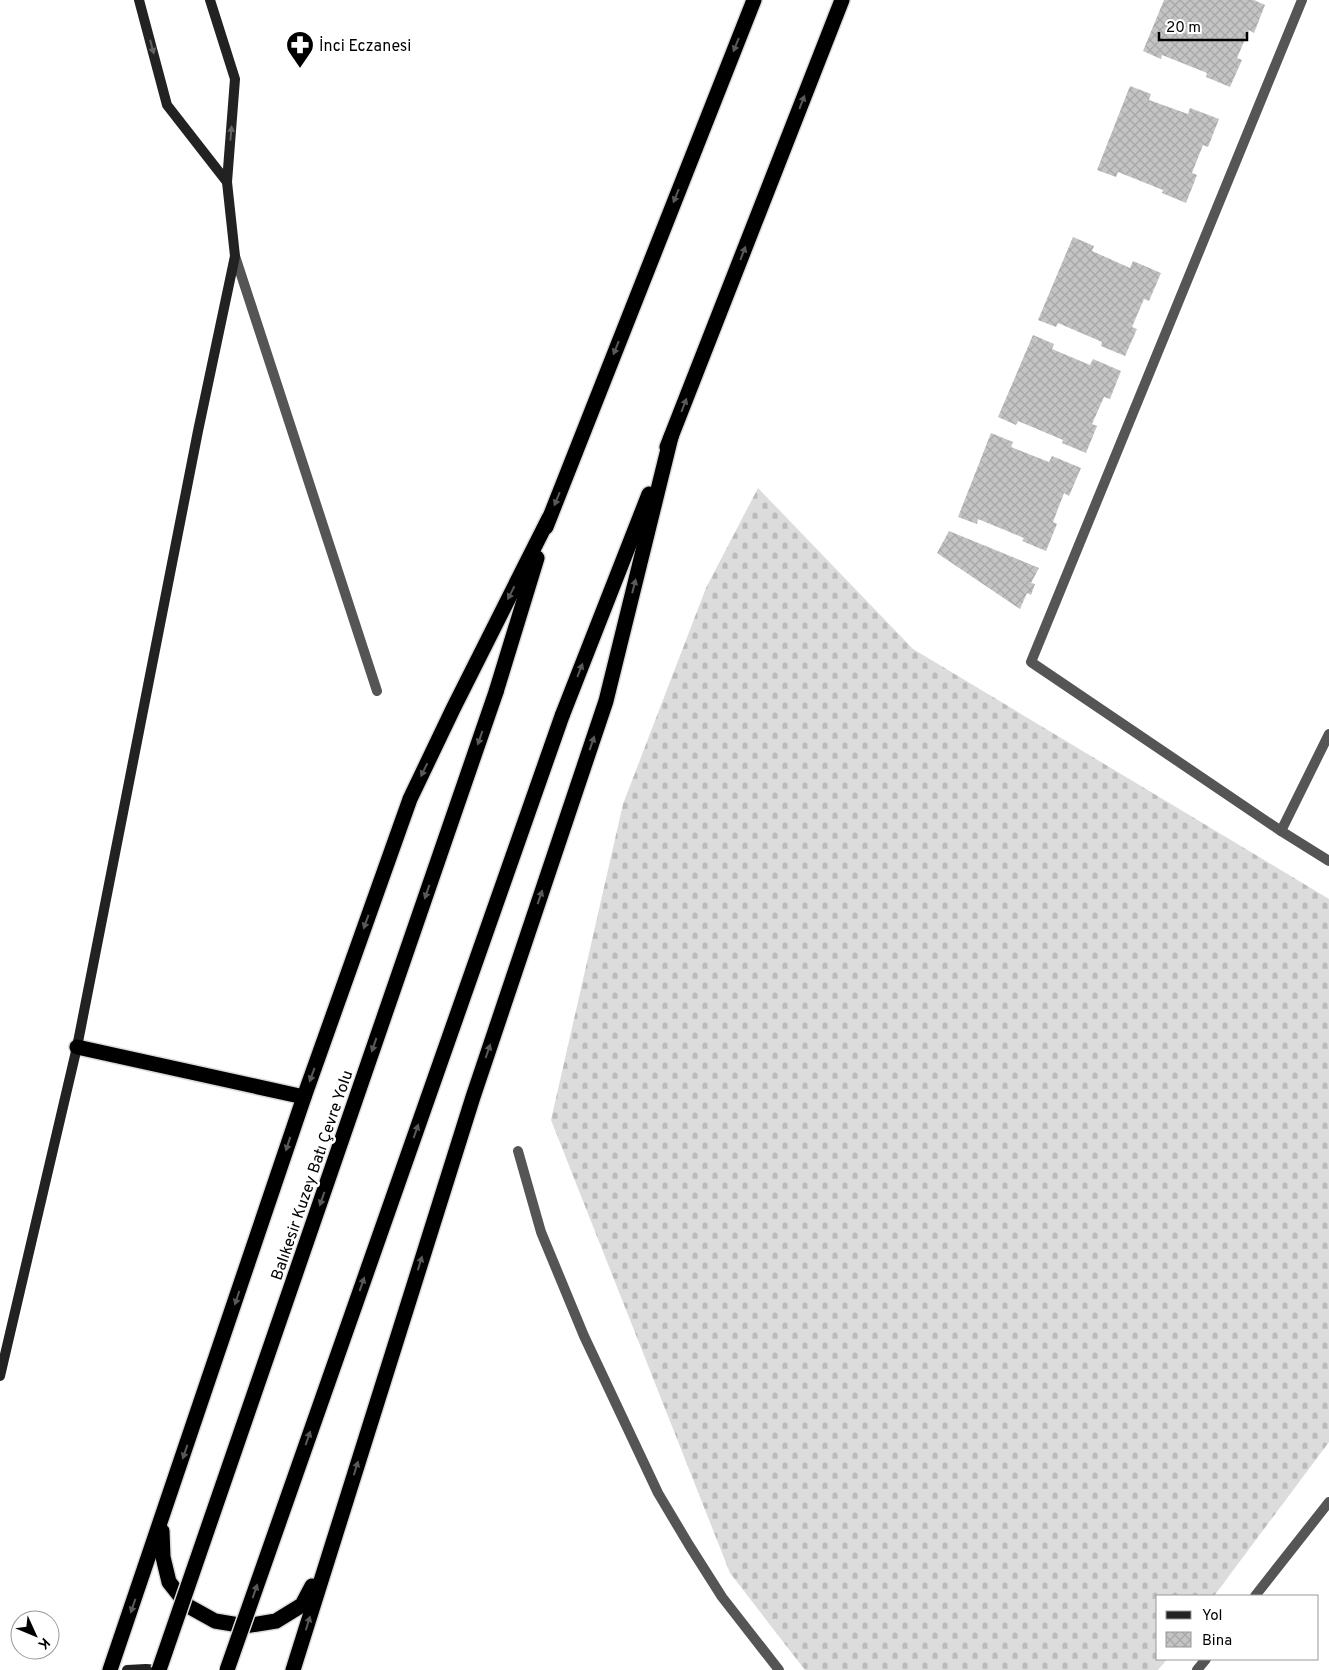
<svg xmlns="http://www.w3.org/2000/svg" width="1329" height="1670" font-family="Overpass,sans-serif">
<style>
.cemetery{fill:url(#cemetery-stones)}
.building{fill:url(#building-cross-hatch)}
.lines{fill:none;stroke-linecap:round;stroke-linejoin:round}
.highway-casing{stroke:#dbdbdb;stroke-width:18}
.lane{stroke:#555;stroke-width:10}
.street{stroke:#555;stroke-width:10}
.secondary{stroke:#222;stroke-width:10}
.highway{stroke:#000;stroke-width:15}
.highway-bridge-casing{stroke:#dbdbdb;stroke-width:18;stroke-linecap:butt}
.highway-bridge{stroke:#000;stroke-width:15}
.oneway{fill:#595959}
.oneway2{fill:#646464}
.labels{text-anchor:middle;stroke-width:5;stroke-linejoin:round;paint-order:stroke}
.poi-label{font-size:16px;fill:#000;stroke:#fff;text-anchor:start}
.street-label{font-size:16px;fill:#000;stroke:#fff}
</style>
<defs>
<pattern id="cemetery-stones" width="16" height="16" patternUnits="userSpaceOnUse" patternTransform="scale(1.25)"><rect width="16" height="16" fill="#dcdcdc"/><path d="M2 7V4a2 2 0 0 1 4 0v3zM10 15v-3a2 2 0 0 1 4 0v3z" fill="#bbb"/></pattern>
<pattern id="building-cross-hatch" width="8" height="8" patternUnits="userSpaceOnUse" patternTransform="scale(1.25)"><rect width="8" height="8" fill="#c4c4c4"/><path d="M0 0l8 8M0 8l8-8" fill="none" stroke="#a7a7a7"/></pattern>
</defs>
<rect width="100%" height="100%" fill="#fff"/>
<polygon class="cemetery" points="758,488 913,649 1329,899 1329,1442 1214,1596 1158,1596 1158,1659 1167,1659 1158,1670 805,1670 730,1573 551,1120 623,804 706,588"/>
<g class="building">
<polygon points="1164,0 1254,0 1265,5 1254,33 1249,30 1237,58 1242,60 1230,87 1206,77 1207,73 1162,55 1161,59 1143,51"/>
<polygon points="1130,86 1151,94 1149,100 1188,114 1190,108 1219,119 1208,147 1203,145 1192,173 1197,175 1186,203 1162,193 1163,190 1118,172 1116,177 1097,170"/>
<polygon points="1073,237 1094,246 1092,251 1130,268 1133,261 1161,273 1149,301 1144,299 1132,327 1137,329 1125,356 1101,346 1102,342 1058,323 1056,327 1038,320"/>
<polygon points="1033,335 1054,344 1052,349 1090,365 1093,359 1121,371 1110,399 1104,397 1092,424 1097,426 1086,453 1062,443 1063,440 1018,421 1016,425 998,417"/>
<polygon points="991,433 1013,442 1011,447 1049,462 1052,456 1081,468 1069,496 1064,493 1053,522 1057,524 1046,551 1022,541 1024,538 978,519 977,524 958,517"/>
<polygon points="949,531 1039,568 1031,583 1035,584 1031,595 1027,593 1020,609 937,553"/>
</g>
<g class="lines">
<defs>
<g id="highway">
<polyline points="667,447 842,0"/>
<polyline points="546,527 754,0"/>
<polyline points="496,692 537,558"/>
<polyline points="562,716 649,494"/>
<polyline points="77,1047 304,1097"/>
<polyline points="162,1531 163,1557 169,1582 188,1606 215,1621 245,1626 276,1621 302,1605 312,1586"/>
<polyline points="110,1670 304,1097 410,799 453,709 549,518"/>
<polyline points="293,1670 473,1097 606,701 671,437"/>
</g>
</defs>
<use href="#highway" class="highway-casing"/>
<g class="lane">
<polyline points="235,256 377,691"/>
<polyline points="518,1151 541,1232 584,1336 658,1493 689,1545 722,1597 779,1670"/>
</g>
<g class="street">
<polyline points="1302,0 1031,662 1281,831 1329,861"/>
<polyline points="1281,831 1329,734"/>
<polyline points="1255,1596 1329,1502"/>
<polyline points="1197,1670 1206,1659"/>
</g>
<g class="secondary">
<polyline points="139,0 167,105 227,182"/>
<polyline points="0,1376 77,1047 198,431 235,256 227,182 235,79 210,0"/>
<polyline points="127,1670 146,1669 157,1670"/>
</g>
<use href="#highway" class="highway"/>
<defs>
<g id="highway-bridge">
<polyline points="159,1670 496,692"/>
<polyline points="227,1670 562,716"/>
</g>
</defs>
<use href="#highway-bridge" class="highway-bridge-casing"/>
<use href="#highway-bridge" class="highway-bridge"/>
</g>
<defs><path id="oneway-solid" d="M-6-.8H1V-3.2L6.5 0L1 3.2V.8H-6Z" transform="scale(1.25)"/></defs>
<g class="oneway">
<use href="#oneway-solid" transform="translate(736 45) rotate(112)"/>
<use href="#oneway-solid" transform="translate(802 102) rotate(-69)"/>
<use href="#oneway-solid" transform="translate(676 196) rotate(112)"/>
<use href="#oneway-solid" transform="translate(743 253) rotate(-69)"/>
<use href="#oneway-solid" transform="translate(616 348) rotate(112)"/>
<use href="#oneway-solid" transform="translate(684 405) rotate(-69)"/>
<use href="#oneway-solid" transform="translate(557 499) rotate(112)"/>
<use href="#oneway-solid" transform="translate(634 586) rotate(-76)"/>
<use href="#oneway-solid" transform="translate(511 593) rotate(117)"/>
<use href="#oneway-solid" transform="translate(580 670) rotate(-69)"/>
<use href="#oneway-solid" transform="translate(480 738) rotate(109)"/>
<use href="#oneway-solid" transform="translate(592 743) rotate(-71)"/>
<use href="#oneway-solid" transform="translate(424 770) rotate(116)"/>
<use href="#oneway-solid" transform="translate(427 892) rotate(109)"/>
<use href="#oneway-solid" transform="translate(540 897) rotate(-71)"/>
<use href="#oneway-solid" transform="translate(366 922) rotate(110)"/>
<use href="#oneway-solid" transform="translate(374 1045) rotate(109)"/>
<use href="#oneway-solid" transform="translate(488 1051) rotate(-71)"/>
<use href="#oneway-solid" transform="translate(312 1075) rotate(110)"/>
<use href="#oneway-solid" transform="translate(416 1131) rotate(-71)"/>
<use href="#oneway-solid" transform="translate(288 1144) rotate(108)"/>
<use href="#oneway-solid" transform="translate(322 1199) rotate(109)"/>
<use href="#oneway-solid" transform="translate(420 1263) rotate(-73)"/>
<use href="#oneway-solid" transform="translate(362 1284) rotate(-71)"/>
<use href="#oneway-solid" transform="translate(237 1298) rotate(108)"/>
<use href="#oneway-solid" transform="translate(308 1438) rotate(-71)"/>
<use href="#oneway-solid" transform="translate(185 1452) rotate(109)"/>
<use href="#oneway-solid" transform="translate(356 1468) rotate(-73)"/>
<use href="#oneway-solid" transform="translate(255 1591) rotate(-71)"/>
<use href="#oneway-solid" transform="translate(133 1606) rotate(109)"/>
<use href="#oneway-solid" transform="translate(308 1623) rotate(-73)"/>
</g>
<g class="oneway2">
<use href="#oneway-solid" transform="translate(152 47) rotate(75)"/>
<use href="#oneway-solid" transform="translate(231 133) rotate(-85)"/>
</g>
<defs>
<symbol id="pharmacy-pin" viewBox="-11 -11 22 30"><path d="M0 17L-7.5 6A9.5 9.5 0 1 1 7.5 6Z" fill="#000" stroke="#fff"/><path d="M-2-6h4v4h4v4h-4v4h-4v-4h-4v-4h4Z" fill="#fff"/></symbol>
</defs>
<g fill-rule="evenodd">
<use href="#pharmacy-pin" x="284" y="29" width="32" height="43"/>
</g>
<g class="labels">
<g class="poi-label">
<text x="319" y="51">İnci Eczanesi</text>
</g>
<g class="street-label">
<text transform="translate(311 1175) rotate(-71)" y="6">Balıkesir Kuzey Batı Çevre Yolu</text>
</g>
</g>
<rect x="1156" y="1595" width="162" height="65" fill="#ffffff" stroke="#999999"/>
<rect x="1166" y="1611" width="25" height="8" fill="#222222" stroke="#999999"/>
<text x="1202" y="1620" font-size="15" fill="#000000">Yol</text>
<rect x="1166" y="1632" width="25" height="15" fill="url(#building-cross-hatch)" stroke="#999999"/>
<text x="1202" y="1645" font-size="15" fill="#000000">Bina</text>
<g transform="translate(35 1635) rotate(134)"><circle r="24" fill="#ffffff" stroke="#999999"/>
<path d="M0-4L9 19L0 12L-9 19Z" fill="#000000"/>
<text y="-8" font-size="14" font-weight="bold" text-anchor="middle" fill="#000000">K</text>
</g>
<path d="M1159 32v8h88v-8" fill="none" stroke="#000000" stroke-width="2.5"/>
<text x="1166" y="32" font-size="15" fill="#000000" stroke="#ffffff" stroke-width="4" paint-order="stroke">20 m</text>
</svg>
